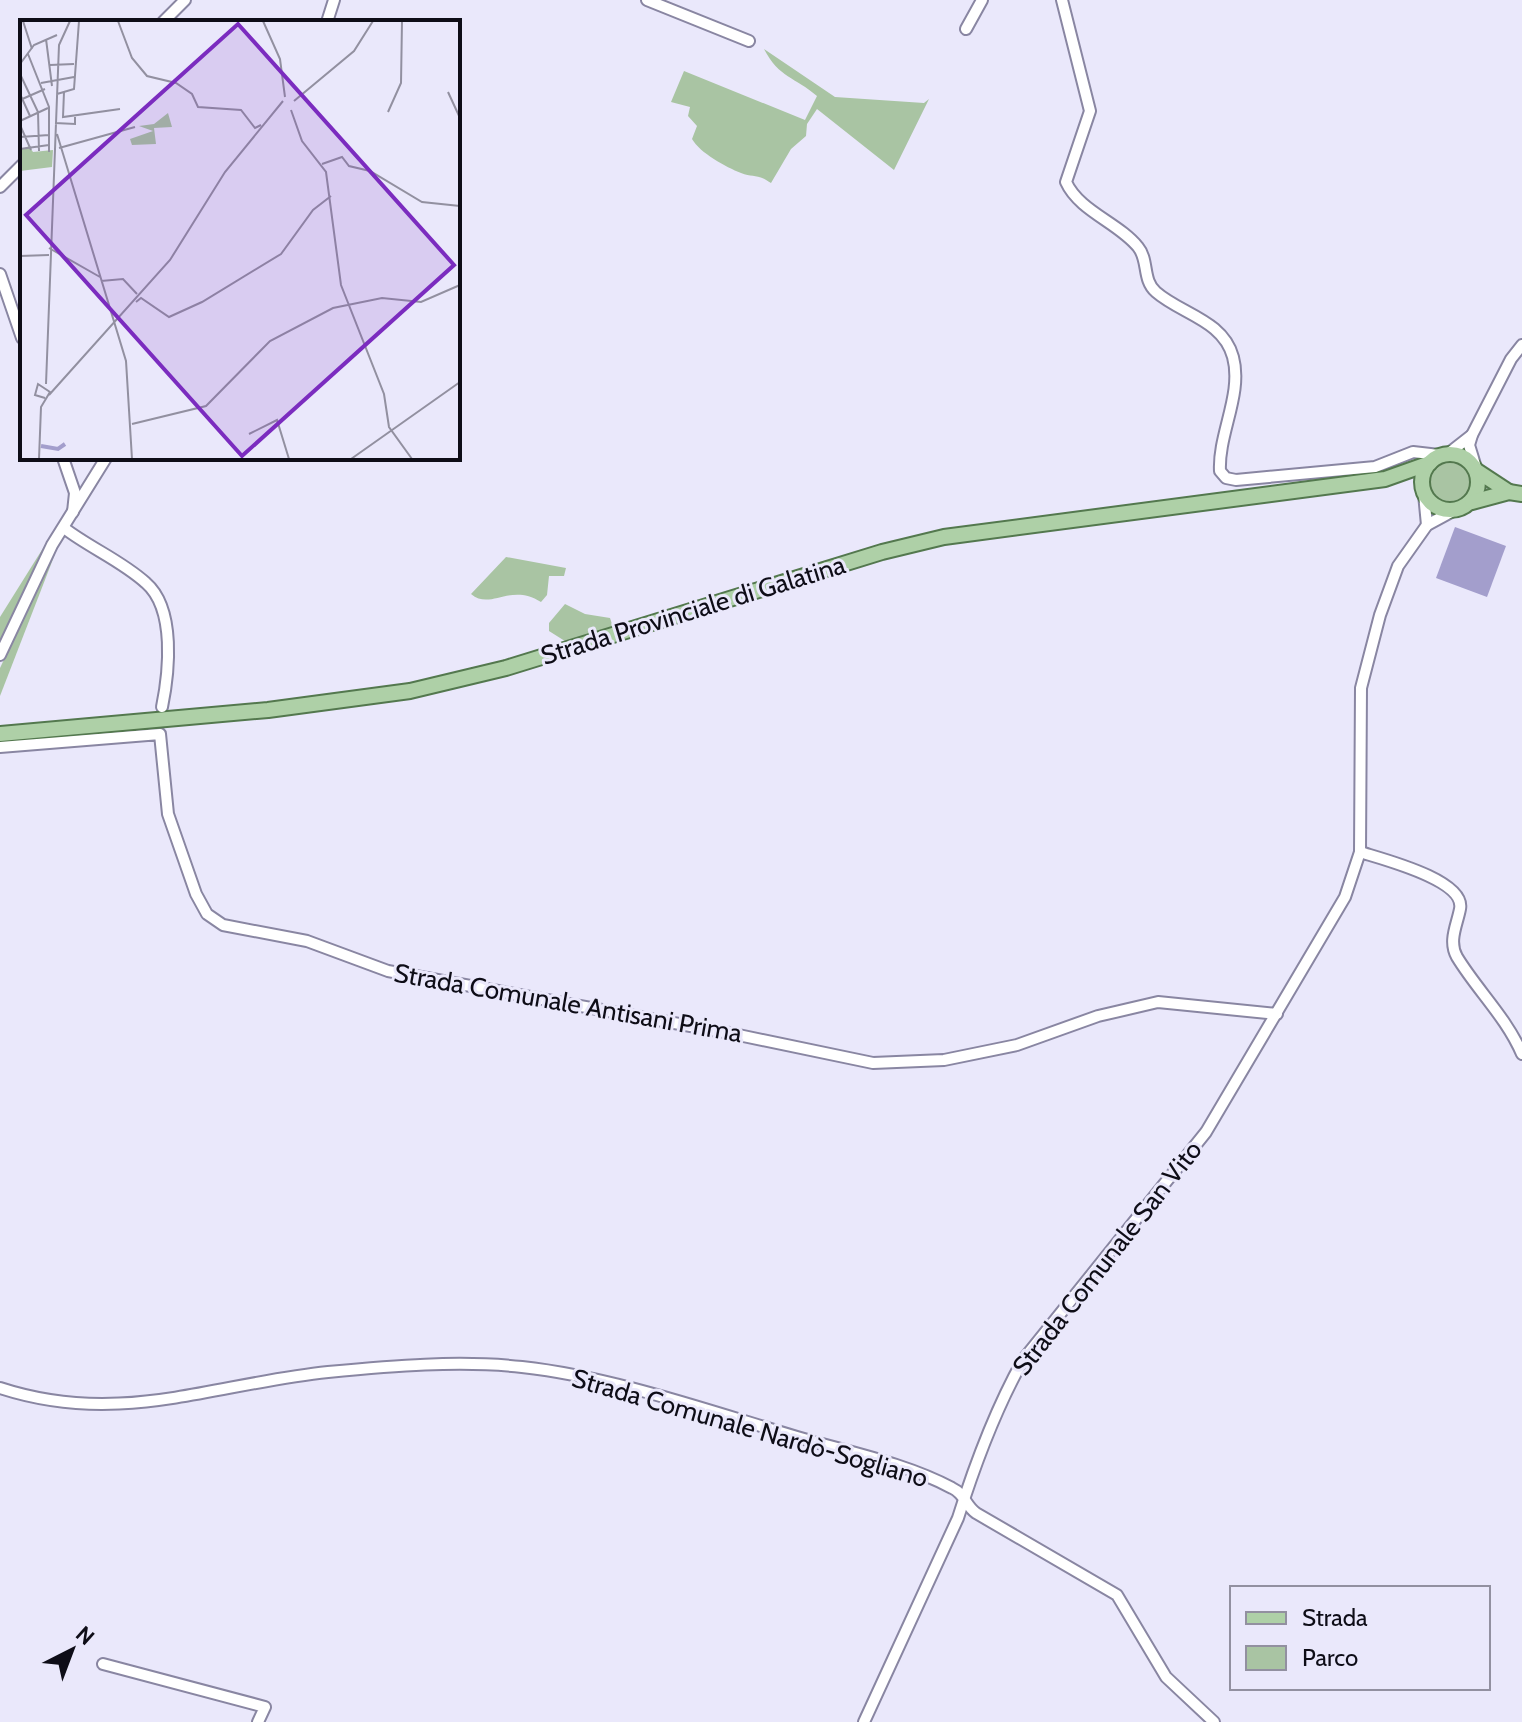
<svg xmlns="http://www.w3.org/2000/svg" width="1522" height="1722" font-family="Cabin,sans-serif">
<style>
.green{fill:#a9c4a3}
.water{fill:#a39ecc}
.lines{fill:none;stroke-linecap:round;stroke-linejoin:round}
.minor-casing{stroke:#8986a2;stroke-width:14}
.major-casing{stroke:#53784e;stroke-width:18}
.minor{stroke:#fff;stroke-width:10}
.major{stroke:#aed0a7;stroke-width:14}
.labels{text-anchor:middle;stroke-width:6;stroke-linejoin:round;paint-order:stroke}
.street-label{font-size:26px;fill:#0e0d17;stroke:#eae8fb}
.inset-river{fill:none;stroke:#a39ecc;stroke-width:4}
.inset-road{fill:none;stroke:#9290a0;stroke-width:2}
.view{fill:#7b2cbf;fill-opacity:0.15;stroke:#7b2cbf;stroke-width:4}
.inset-edge{fill:none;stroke:#0e0d17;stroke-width:4}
</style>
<rect width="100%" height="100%" fill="#eae8fb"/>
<g class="green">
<path d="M 764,49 L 835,97 L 924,103 L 929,99 L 894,170 L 817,109 L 807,124 L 806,136 L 791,149 L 771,183 C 757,173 753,178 741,173 C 726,167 700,153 692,139 L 697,126 L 688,116 L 690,107 L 671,102 L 684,71 L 805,120 L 817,96 C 795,77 779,78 764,49 Z"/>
<circle cx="1450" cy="482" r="22"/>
<polygon points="45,545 47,545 0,643 0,617"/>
<polygon points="54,553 55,554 0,696 0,668"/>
<path d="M 506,557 L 566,568 L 564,576 L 549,576 L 547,595 L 541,602 C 510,582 491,611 471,594 Z"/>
<polygon points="565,604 585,614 610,618 613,627 568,643 549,631 549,623"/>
</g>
<polygon class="water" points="1455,527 1506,546 1487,597 1436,578"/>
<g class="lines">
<defs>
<g id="minor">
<polyline points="647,0 749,41"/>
<path d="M 1062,0 L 1090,111 L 1066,182 C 1079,211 1119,223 1138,247 C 1149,260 1142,280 1156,292 C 1181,314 1223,320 1233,357 C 1243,394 1218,434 1220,471 L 1226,478 L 1236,480 L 1375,467 L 1413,452 L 1439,455"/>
<polyline points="163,22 185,0"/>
<polyline points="327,22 334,0"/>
<polyline points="966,29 982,0"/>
<polyline points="0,187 22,165"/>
<polyline points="0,274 22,338"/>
<polyline points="1449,453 1472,435"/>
<polyline points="63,458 75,493 73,512"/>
<polyline points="1477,471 1469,445 1472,435 1511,359 1522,345"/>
<polyline points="1424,494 1427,525"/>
<path d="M 64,528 C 90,548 122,561 146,583 C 176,609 169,673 162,707"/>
<polyline points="0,655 52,545 106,458"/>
<polyline points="0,747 160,734 168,814 196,894 207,914 223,925 307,941 388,971 729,1033 873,1063 944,1060 1017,1045 1098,1016 1158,1002 1277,1014"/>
<path d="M 1360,852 C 1382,859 1466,880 1460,909 C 1457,925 1448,941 1457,957 C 1477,990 1506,1017 1522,1054"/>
<path d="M 0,1388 C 119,1427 212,1384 328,1372 C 391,1366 459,1360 522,1367 C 613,1377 709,1411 797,1437 C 848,1452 905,1463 952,1488 C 965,1494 965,1505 976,1513 L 1117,1595 L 1166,1677 L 1214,1722"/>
<polyline points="103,1664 265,1707 258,1722"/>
<path d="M 864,1722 L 958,1518 C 975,1464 995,1410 1023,1360 L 1206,1132 L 1345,897 L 1360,852 L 1361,688 L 1380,615 L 1398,566 L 1427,525 L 1451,512"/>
</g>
<g id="major">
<circle cx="1450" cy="482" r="28"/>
<polyline points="1477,471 1509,492"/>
<polyline points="1472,502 1509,492 1522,494"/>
<polyline points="0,734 268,710 410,691 506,668 882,552 944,537 1385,479 1430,463"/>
</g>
</defs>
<use href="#minor" class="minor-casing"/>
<use href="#major" class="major-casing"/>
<use href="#minor" class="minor"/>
<use href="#major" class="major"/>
</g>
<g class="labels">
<g class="street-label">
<text transform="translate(693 610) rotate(-17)" y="9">Strada Provinciale di Galatina</text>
<text transform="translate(568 1003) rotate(10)" y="9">Strada Comunale Antisani Prima</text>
<text transform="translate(1107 1258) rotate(-52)" y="9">Strada Comunale San Vito</text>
<text transform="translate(750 1428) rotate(16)" y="9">Strada Comunale Nardò-Sogliano</text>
</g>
</g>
<g transform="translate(20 20)">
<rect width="440" height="440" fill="#eae8fb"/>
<path d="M 148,93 L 152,107 L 134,108 L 136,124 L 112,125 L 110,119 L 133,111 L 119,106 L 134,104 ZM 9,126 L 13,132 L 33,130 L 32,147 L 0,151 L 0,130 Z" fill="#a9c4a3"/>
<path class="inset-river" d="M 21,426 L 38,429 L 45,424"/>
<path class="inset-road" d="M 3,1 L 12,29M 98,1 L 112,38 L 127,56 L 156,63 L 172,74 L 178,87 L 221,90 L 235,108 L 241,105M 243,1 L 260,39 L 265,77M 26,19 L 32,66M 8,34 L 29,87 L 29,132M 0,44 L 14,25 L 37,15M 30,45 L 54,44M 0,54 L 18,92 L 19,131M 21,63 L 54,57M 44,72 L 43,97 L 100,89M 428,72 L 440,98M 0,74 L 10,96M 37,74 L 54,69 L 59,1M 0,80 L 25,69M 274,81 L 334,31 L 353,1M 271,90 L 282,121 L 306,152 L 321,265 L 364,374 L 369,407 L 392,439M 368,92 L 381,63 L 382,1M 0,101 L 28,88M 35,103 L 55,104 L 55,97M 0,105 L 11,130M 37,114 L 106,341 L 112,439M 0,117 L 29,115M 39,128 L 115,107M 0,129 L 29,125M 302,144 L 322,137 L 329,146 L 350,151 L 402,182 L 440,186M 29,228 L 80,257M 0,236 L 29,235M 81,261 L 103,259 L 117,274M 116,282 L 121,278 L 149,297 L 182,282 L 261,234 L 293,190 L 311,176M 26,364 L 39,25 L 50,1M 29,375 L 150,240 L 205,152 L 263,81M 112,404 L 186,386 L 250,321 L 313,288 L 362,278 L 401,282 L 440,265M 229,414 L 257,400 L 269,439M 19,439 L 21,387 L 30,372 L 18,364 L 15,375 L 25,378M 331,439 L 440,362"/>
<path class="view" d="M 218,4 L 434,245 L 222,436 L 6,195 Z"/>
<rect width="440" height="440" class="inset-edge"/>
</g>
<rect x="1230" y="1586" width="260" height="104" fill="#eae8fb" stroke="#9290a0" stroke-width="2"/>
<rect x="1246" y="1612" width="40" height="12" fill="#aed0a7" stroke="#9290a0" stroke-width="2"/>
<text x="1302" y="1626" font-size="24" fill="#0e0d17">Strada</text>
<rect x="1246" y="1646" width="40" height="24" fill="#a9c4a3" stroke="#9290a0" stroke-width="2"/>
<text x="1302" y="1666" font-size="24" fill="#0e0d17">Parco</text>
<g transform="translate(72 1650) rotate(42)" stroke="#eae8fb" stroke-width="6" paint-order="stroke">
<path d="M0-6L14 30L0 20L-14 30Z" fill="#0e0d17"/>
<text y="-12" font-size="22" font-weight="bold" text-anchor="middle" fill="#0e0d17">N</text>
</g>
</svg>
